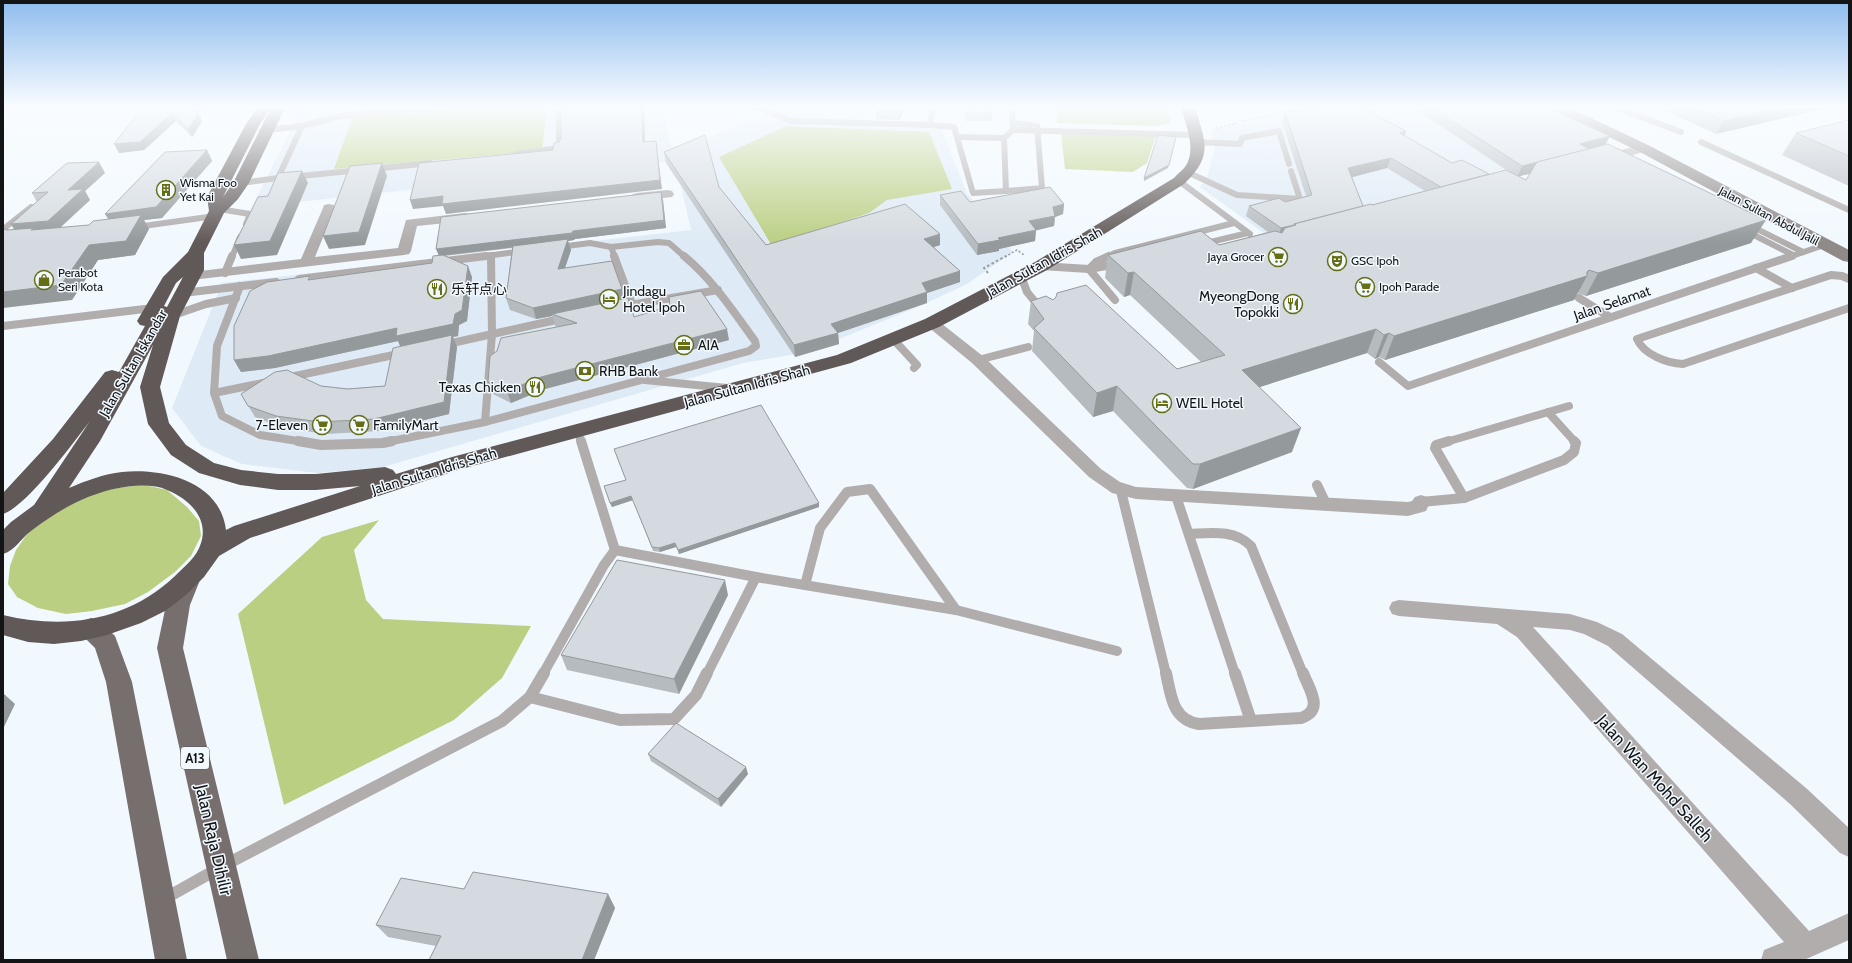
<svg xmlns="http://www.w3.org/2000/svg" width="1852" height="963" font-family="Cabin,'Noto Sans SC',sans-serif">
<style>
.built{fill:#deeaf5}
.green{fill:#bbcf83}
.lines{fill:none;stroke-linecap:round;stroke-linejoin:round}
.path-far1{stroke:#969b9f;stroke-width:1.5;stroke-dasharray:2 2;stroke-linecap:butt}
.path{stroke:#969b9f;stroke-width:2;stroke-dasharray:2.5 2.5;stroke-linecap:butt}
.lane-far3{stroke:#b1adad;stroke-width:6}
.lane-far2{stroke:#b1adad;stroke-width:8}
.lane-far1{stroke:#b1adad;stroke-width:10}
.lane{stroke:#b1adad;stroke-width:12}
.street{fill:#b1adad;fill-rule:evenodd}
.secondary{fill:#8f8988;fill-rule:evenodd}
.primary{fill:#766f6e;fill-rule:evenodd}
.highway{fill:#615958;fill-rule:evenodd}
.wall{fill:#b6bbc0;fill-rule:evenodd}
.shaded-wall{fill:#94999c}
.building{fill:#d4dadf;stroke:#94999c}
.labels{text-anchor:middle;stroke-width:3;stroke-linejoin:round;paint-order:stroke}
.far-poi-label{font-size:12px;fill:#121416;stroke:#f2f9fe;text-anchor:start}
.far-street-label{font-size:12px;fill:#121416;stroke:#f2f9fe}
.shield{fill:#f2f9fe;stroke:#55595c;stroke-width:1}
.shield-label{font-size:13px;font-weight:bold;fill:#121416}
.street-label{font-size:14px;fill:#121416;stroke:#f2f9fe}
.poi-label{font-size:14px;fill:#121416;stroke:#f2f9fe;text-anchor:start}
.near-street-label{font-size:17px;fill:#121416;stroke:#f2f9fe}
</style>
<rect width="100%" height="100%" fill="#f2f9fe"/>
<g class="built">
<polygon points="302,108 662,108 673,153 780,108 870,108 857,126 941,129 967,193 1013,252 967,284 920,306 844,337 791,355 743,363 383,467 317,473 242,464 201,446 172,408 222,283 691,230 675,161 252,207"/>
<polygon points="1314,108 1526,108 1601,144 1265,234 1200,187 1207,177 1215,147 1211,130"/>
</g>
<g class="green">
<polygon points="453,108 547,108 542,151 334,169 353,116"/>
<polygon points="1056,108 1167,108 1171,123 1156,126 1057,123"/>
<polygon points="786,126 929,132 952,189 887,200 869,213 772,246 719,157"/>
<polygon points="1061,133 1156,135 1147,163 1133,172 1065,169"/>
<polygon points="145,485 167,490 187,507 199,521 201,536 191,556 175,572 148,592 125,604 92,611 66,614 38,608 17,597 8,584 10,566 16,550 30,530 48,515 97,492 123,487"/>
<polygon points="379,520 354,550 366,600 383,619 531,626 502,678 454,720 284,805 238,614 322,537"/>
</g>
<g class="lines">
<g class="path-far1">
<polyline points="1243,121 1303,108"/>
<polyline points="1216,128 1238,123"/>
<polyline points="1005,257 1017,250 1024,255"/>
</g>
<polyline class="path" points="988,273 984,268 1006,256"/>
<g class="lane-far3">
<polyline points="933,108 930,125 954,127 973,193 1006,191 1004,138"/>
<polyline points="1617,108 1681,132"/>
<polyline points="770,112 791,121 930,125"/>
<polyline points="1014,123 1031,125"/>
<polyline points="302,126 340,116 422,108"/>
<polyline points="1013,130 1195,135"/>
<polyline points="957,137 1004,138 1013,130 1012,108"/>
<polyline points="1196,142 1240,144 1242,138 1279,131 1289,164"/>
<polyline points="1701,142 1849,210"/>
<polyline points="516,154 559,148 559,108"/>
<polyline points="373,169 430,163"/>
<polyline points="1187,172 1237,195 1300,199 1291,171"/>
<polyline points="291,177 360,170"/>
<polyline points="1179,181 1250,234"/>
<polyline points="241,183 278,178 302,126 268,130"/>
<polyline points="1006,191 1042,188 1037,126"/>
<polyline points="219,209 250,214 246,224"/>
<polyline points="1749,225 1803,252"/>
<polyline points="136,227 215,216"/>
<polyline points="1746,231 1793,255"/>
<polyline points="3,232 6,227 31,207"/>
<polyline points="1202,244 1248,233"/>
<polyline points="559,247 590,243 611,247 658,242 669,243 685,257"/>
<polyline points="611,247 615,257"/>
<polyline points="491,255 491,257"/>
<polyline points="232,257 240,237"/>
<polyline points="478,257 524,251"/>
<polyline points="1107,257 1115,253 1234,223"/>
<polyline points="1789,257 1824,245"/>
</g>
<g class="lane-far2">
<polyline points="614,256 632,304"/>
<polyline points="1041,266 1089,269 1118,264"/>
<polyline points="1756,268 1792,288"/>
<polyline points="1089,269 1096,262 1109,256"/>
<polyline points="1089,269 1115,300"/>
<polyline points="225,273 232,256"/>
<polyline points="1021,276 1027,292 1041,309"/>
<polyline points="299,279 486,256"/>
<path d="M 1849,279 L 1842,276 L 1831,275 L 1637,339 C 1644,355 1667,363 1683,364 L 1849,308"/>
<polyline points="240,286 217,346 214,393 222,416 260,435 304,442"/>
<polyline points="183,293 276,282"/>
<polyline points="1579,298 1610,317"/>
<polyline points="619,307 718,290"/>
<polyline points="171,316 206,304 236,298"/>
<polyline points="3,326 153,308"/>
<polyline points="893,339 917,365 914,368"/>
<polyline points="443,345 565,318"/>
<polyline points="978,360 1028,347"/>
<polyline points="1379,362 1408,386 1792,256"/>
<polyline points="286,378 403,353"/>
<polyline points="645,380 727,388"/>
<polyline points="214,393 268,382"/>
<polyline points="1548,412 1575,442"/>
<polyline points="485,422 492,334 491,256"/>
<polyline points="578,431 581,442"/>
<path d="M 387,442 L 485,422 L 749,351 L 756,346 L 755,341 C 733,311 713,280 684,256"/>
<polyline points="1446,442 1569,406"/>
</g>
<g class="lane-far1">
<polyline points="298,441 321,445 383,443 392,441"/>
<polyline points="581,441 615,550"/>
<polyline points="1449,441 1436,445 1435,448 1464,498"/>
<polyline points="1317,485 1326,504"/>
<polyline points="1121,491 1166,674"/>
<polyline points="1176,496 1235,674"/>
<polyline points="1421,502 1464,498 1564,460 1574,452 1576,443 1574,441"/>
<path d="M 1189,534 C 1211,533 1234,529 1251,546 L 1303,674"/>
<polyline points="805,585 820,528 847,492 870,489 956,610"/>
<polyline points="543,674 604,565 615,550 756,577 956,610 1117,651"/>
<polyline points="707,674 756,577"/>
</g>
<g class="lane">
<path d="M 1166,673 C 1171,695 1172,720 1199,724 L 1301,718 C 1325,710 1309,689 1303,673"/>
<polyline points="1235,673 1251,721"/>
<polyline points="530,697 620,720 674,719 696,695 707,673"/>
<polyline points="164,899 221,867 502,721 530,697 544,673"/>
</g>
<g class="street">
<polygon points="751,108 768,108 776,112 770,115 753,110"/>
<polygon points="1643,144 1649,148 1647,151 1615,160 1609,156 1611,153"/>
<polygon points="668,190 672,191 674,194 672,197 637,201 633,200 631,197 633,194 637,193"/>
<polygon points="329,204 334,205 335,208 315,257 398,248 406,220 465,213 470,214 472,217 470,220 465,221 417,226 411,251 409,254 404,255 192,280 187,279 185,276 187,273 192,272 301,259 323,208 324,205"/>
<polygon points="932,318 937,320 984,357 1101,469 1120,482 1136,487 1408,502 1412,501 1415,497 1421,495 1427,497 1430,502 1426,511 1408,516 1136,499 1112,493 1089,477 972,363 927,326 924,323 927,320"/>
<polygon points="1399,600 1570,614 1597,622 1622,634 1806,788 1849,828 1849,857 1840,853 1790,804 1608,646 1584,634 1570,630 1533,627 1809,931 1849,913 1849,940 1804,960 1761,960 1764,950 1784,942 1517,637 1497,624 1399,616 1392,614 1389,608 1392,602"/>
</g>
<polygon class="secondary" points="1553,108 1570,108 1648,145 1849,250 1849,262 1843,261 1638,151 1555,111"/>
<g class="primary">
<polygon points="188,571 197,573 200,580 190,605 183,648 259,960 227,960 157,648 166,605 179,573"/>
<polygon points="91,618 100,621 115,636 132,682 187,960 155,960 106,682 95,648 82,635 78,628 82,621"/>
</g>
<path class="highway" d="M 257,108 L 271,108 L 260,124 L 223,197 L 233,183 L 271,108 L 285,108 L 249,183 L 238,199 L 224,213 L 204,253 L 204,270 L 180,316 L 160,387 L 169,423 L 186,445 L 214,463 L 241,470 L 278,474 L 316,474 L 385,467 L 393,470 L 396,474 L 452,457 L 837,355 L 925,319 L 1035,262 L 1174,178 C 1177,174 1182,171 1185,167 C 1197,150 1186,125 1181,108 L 1195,108 C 1206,143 1213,156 1184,184 L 1047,270 L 939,327 L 851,363 L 458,470 L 250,538 L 219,556 L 204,577 L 186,595 L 165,611 L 141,623 L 107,635 L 81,641 L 54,644 L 28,642 L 3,635 L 3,615 C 65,630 128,621 175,576 C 185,566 197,557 201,543 C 209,518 189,499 167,490 C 154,484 134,485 119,488 C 86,494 57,511 31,531 C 20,539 16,550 3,554 L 3,530 L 11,522 L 34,505 L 90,421 C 74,442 26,507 3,514 L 3,493 L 53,439 L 105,372 L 112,370 L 119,372 L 145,326 L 140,325 L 137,321 L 163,277 L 188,252 L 209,211 L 207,197 L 246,124 ZM 183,277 L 167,307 L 164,306 L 176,283 ZM 153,345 L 140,387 L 148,424 L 171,455 L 199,473 L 240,485 L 278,490 L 316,490 L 360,486 L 234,526 L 226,530 C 220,481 163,468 122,472 C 104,474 85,481 69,488 L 100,441 Z"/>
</g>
<g class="wall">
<polygon points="142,108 197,108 202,122 192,137 176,121 144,150 119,153"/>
<polygon points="877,108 905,108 899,120 876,119 876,110"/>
<polygon points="965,108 992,113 992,121 965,121"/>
<path d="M 1312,108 L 1362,108 L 1404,136 L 1452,163 L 1489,174 L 1508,171 L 1414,108 L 1549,108 L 1606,144 L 1751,243 L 1586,296 L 1577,293 L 1574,300 L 1385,360 L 1379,357 L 1375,359 L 1367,353 L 1259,387 L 1292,452 L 1193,489 L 1187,488 L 1113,411 L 1093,417 L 1032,351 L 1034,331 L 1028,324 L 1031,301 L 1177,369 L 1201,362 L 1130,295 L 1124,297 L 1105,278 L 1108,255 L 1219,245 L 1268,232 L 1246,216 L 1249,206 L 1285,202 L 1306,196 L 1282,122 L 1285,112 L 1312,109 ZM 1387,168 L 1425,191 L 1372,205 L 1363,206 L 1352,177 ZM 1529,174 L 1530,174 L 1526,180 L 1519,176 Z"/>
<polygon points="1659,108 1826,108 1716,134"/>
<polygon points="1849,120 1849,186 1782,155 1796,133"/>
<polygon points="207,150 212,161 162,218 144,220 149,229 135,255 98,260 72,300 7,230 14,230 11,224 37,202 32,193 105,173 85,191 90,200 60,228 89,225 108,219"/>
<polygon points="664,152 719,187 766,245 940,245 934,247 960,282 927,293 927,303 838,333 839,344 795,357 666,163"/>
<polygon points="940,195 970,202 1064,204 1063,214 1055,217 1054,226 1036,230 1035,241 999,249 999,251 977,255 940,205"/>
<polygon points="663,200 666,228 575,239 574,240 568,241 571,250 565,268 625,299 634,317 729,340 545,389 511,403 493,394 488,382 558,327 555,326 552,316 536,319 510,310 506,298 512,248 445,256 472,277 467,321 459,325 458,336 453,337 457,347 449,414 380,431 326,434 283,428 255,417 241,394 321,386 348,389 385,386 400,346 398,341 275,368 241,372 234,360 310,276 311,279 432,263 439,255"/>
<polygon points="614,449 819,507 679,554 676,547 660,552 653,551 633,500 612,507 604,486 626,480"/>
<polygon points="728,595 679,694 567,670 561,655"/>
<polygon points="648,754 748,774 721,807 651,761"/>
<polygon points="464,889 608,894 615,908 594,960 429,960 436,946 388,937 376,925"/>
</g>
<g class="shaded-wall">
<polygon points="196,108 197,108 202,122 192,137 188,129"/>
<polygon points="360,108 378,108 361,109"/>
<polygon points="642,108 644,108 645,151 643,142"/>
<polygon points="901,108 905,108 899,120 899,111"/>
<polygon points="1779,108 1826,108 1716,134 1724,121"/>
<polygon points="172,113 176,121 144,150 119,153 114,144"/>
<polygon points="1406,131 1403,141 1400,133"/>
<polygon points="1610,136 1605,146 1585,159 1517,177 1522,166 1580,144"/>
<polygon points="1176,140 1168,168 1144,181 1144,178"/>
<polygon points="656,141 657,150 662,189 446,214 443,206 413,209 410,200"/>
<polygon points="207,150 212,161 162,218 144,220 149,229 135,255 98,260 72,300 3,308 3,292 89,245 112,225 105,214"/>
<polygon points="1391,158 1387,168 1345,179 1348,168"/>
<polygon points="99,162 105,173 85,191 90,200 55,232 19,235 11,224 68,190"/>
<polygon points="382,163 387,176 365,245 329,249 323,236"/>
<polygon points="302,171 308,183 277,255 241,259 234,245"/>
<polygon points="661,192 663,200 666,228 575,239 574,240 568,241 571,250 561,280 558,269 567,241 439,256 436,249 573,231"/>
<polygon points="1064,204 1063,214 1055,217 1054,226 1034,231 1036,230 1035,241 999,249 999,251 977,255 978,244 998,238 1053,207"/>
<polygon points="1766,220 1751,243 1586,296 1598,273"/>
<polygon points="1294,225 1278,239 1281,228"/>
<polygon points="940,234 940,245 924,250 924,239"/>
<polygon points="468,266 472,277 467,321 459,325 458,336 453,337 457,347 449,414 380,431 374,419 401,348 398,341 275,368 241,372 234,360 455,314"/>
<polygon points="1589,270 1586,277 1587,276 1574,300 1385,360 1394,336 1587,272"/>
<polygon points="960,271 960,282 927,293 927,303 838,333 839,344 795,357 794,345 831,324 922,283"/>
<polygon points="1134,272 1130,295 1124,297 1128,273"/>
<polygon points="622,289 625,300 552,314 552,316 536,319 533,308"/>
<polygon points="727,329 729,340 545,389 511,403 507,391 541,377"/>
<polygon points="1376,329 1367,353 1235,395 1242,370"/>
<polygon points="1389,333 1379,357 1375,359 1384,335"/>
<polygon points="1117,386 1113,411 1093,417 1097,393"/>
<polygon points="1301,428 1292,452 1193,489 1200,464"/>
<polygon points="631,496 633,500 612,507 610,503"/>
<polygon points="819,503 819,507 679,554 678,550"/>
<polygon points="675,543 676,547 660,552 659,548"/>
<polygon points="725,580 728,595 679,694 674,679"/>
<polygon points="3,693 15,704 3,729"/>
<polygon points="746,767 748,774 721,807 718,799"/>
<polygon points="608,894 615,908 594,960 582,960"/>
</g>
<g class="building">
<polygon points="142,108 196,108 198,114 188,129 172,113 140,142 114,144"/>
<polygon points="561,108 642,108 643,142 656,141 660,180 442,204 443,196 410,200 419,163 553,150 554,143 559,142 561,139"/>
<polygon points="877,108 901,108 899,111 876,110"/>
<polygon points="965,108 992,108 992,113 965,112"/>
<polygon points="1319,108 1362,108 1406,131 1400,133 1452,163 1462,160 1489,174 1441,187 1391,158 1348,168 1363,206 1294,224 1294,225 1281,228 1249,206 1279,198 1285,202 1312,195 1285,112"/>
<polygon points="1432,108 1549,108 1610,136 1580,144 1589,149 1522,166"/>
<polygon points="1695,108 1779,108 1724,121"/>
<polygon points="1849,120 1849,156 1796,133"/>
<polygon points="705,135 719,187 766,245 905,204 940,234 924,239 960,271 922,283 927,292 831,324 838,333 794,345 664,152"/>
<polygon points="1158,135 1176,137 1169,165 1144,178"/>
<polygon points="1608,144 1766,220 1598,273 1589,270 1587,272 1587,276 1394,336 1389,333 1384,335 1376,329 1242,370 1301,428 1200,464 1193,464 1117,386 1097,393 1034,328 1044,319 1031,301 1046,296 1053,300 1056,297 1057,293 1086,285 1177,369 1225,355 1134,272 1128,273 1108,255 1201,231 1219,245 1275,231 1282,233 1285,228 1296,225 1294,224 1371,204 1372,205 1506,170 1526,180 1537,162"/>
<polygon points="207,150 156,207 105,214 165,152"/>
<polygon points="99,162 68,190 83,189 48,221 11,224 48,192 32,193 67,163"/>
<polygon points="382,163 359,232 323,236 350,166"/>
<polygon points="302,171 270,241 234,245 258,197 268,196 278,173"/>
<polygon points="1050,187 1064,204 1053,207 1055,216 1029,221 1036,230 998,238 1000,240 978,244 940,195 961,191 970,202"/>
<polygon points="661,192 664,220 573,231 572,233 436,249 441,217"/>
<polygon points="141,215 126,241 89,245 61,285 3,292 3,229 7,230 34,228 31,230 89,225 93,221"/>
<polygon points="568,239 558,269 612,261 622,289 533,308 506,298 513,246"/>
<polygon points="443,255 468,266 462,310 455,314 453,324 396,336 397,328 268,356 234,360 234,326 250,291 267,282 310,276 308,280 432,263 433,256"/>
<polygon points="701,291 727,329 541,377 507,391 488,382 490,356 497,351 501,338 577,323 552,314 628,298 634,317 670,306 669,297"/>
<polygon points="452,335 444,402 374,419 320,422 276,416 248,406 241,394 275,372 287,370 321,386 348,389 385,386 393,348"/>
<polygon points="761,405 819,503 678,550 675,543 659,548 652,547 631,496 610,503 604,486 626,480 614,449"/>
<polygon points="617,560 725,580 674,679 561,655"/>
<polygon points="676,723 746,767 718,799 648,754"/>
<polygon points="473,872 608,894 582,960 429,960 441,936 376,925 401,878 464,889"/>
</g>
<linearGradient id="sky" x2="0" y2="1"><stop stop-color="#8ebcee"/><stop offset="0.44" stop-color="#f9fcff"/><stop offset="1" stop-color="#f9fcff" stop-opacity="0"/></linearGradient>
<rect width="1852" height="243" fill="url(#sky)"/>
<defs>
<symbol id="building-ring" viewBox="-11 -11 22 22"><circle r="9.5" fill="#f2f9fe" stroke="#656e15" stroke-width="1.5"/><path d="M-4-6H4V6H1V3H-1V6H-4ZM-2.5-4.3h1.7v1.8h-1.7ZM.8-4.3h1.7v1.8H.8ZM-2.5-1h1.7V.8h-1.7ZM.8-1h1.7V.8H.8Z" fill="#656e15"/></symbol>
<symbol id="supermarket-ring" viewBox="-11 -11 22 22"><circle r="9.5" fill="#f2f9fe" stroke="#656e15" stroke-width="1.5"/><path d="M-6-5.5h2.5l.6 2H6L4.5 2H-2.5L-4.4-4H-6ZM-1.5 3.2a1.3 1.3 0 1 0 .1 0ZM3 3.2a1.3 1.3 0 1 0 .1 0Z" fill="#656e15"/></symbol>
<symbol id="theatre-ring" viewBox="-11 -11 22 22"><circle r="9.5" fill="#f2f9fe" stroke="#656e15" stroke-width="1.5"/><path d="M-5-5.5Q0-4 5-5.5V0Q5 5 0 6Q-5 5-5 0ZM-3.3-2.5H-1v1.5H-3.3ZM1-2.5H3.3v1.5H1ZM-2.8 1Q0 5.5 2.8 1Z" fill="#656e15"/></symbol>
<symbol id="shop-ring" viewBox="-11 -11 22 22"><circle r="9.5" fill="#f2f9fe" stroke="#656e15" stroke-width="1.5"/><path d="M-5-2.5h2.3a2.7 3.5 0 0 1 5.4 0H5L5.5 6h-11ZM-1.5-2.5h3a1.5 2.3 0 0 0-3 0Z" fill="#656e15"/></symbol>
<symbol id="restaurant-ring" viewBox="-11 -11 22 22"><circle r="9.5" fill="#f2f9fe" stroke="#656e15" stroke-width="1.5"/><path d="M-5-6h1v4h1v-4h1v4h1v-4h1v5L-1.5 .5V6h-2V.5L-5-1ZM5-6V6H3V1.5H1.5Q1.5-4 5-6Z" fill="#656e15"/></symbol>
<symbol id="hotel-ring" viewBox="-11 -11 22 22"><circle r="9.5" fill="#f2f9fe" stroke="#656e15" stroke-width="1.5"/><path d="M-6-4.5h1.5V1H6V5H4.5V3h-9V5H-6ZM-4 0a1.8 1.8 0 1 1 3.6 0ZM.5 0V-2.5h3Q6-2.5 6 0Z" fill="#656e15"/></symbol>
<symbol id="office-ring" viewBox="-11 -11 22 22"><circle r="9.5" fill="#f2f9fe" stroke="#656e15" stroke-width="1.5"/><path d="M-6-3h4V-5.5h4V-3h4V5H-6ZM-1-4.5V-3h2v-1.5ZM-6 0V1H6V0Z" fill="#656e15"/></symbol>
<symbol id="bank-ring" viewBox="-11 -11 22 22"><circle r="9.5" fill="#f2f9fe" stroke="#656e15" stroke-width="1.5"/><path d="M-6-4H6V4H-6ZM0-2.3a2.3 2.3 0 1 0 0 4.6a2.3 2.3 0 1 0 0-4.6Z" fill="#656e15"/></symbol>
</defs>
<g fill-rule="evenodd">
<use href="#building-ring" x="155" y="179" width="22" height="22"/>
<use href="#supermarket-ring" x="1267" y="246" width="22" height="22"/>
<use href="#theatre-ring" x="1326" y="250" width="22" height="22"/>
<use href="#shop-ring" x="33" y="269" width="22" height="22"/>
<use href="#supermarket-ring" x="1354" y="276" width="22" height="22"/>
<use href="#restaurant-ring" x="426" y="278" width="22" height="22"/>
<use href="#hotel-ring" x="598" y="288" width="22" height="22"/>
<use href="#restaurant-ring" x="1282" y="293" width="22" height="22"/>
<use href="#office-ring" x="673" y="334" width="22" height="22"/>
<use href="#bank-ring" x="574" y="360" width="22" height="22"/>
<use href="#restaurant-ring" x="524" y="376" width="22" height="22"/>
<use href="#hotel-ring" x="1151" y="392" width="22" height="22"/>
<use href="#supermarket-ring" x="311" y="414" width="22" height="22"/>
<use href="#supermarket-ring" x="348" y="414" width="22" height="22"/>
</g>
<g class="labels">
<g class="far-poi-label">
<text x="180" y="187">Wisma Foo<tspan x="180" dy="14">Yet Kai</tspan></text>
<text x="1264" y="261" text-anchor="end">Jaya Grocer</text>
<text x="1351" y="265">GSC Ipoh</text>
<text x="58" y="277">Perabot<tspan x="58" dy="14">Seri Kota</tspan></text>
<text x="1379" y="291">Ipoh Parade</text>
</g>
<g class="far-street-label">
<text transform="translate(1769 216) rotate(28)" y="4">Jalan Sultan Abdul Jalil</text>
</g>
<rect class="shield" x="181" y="747" width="28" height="22" rx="3"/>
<g class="shield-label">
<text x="195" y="763">A13</text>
</g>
<g class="street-label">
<text transform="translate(1044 262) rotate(-29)" y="5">Jalan Sultan Idris Shah</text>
<text transform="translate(1612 303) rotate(-19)" y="5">Jalan Selamat</text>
<text transform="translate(133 363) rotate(-60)" y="5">Jalan Sultan Iskandar</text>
<text transform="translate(747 386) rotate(-15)" y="5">Jalan Sultan Idris Shah</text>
<text transform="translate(434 471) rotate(-17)" y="5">Jalan Sultan Idris Shah</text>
</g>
<g class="poi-label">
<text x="451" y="294">乐轩点心</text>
<text x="623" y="296">Jindagu<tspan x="623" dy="16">Hotel Ipoh</tspan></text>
<text x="1279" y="301" text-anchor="end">MyeongDong<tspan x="1279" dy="16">Topokki</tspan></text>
<text x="698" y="350">AIA</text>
<text x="599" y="376">RHB Bank</text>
<text x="521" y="392" text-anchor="end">Texas Chicken</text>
<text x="1176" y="408">WEIL Hotel</text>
<text x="308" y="430" text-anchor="end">7-Eleven</text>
<text x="373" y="430">FamilyMart</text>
</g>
<g class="near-street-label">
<text transform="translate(1655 778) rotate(48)" y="6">Jalan Wan Mohd Salleh</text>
<text transform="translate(214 840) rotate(77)" y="6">Jalan Raja Dihilir</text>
</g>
</g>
<rect width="1852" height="963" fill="none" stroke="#121416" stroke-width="8"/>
</svg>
